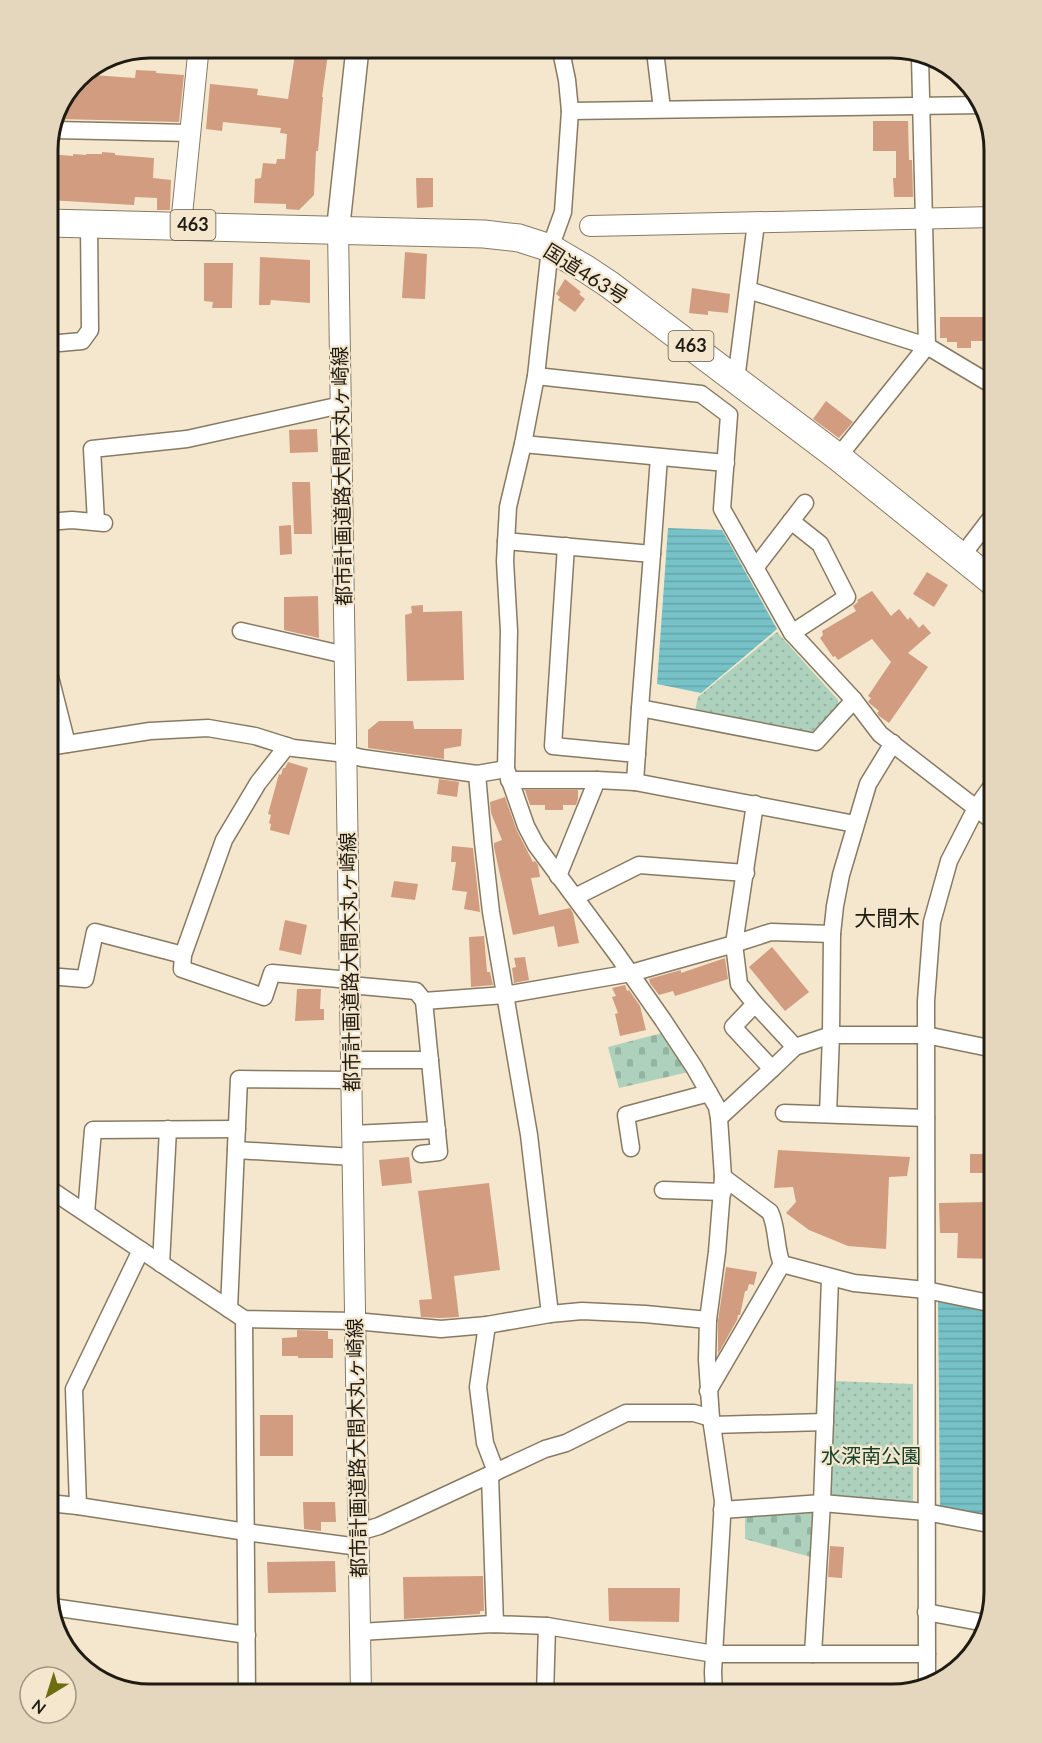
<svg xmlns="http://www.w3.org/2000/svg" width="1042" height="1743" font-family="Lato,'Noto Sans JP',sans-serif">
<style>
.grass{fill:url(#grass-dots)}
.cemetery{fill:url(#cemetery-stones)}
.water{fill:url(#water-rules)}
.building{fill:#d19c7f}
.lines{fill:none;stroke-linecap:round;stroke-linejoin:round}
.minor-casing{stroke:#877a63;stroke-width:19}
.tertiary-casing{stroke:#877a63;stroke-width:22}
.secondary-casing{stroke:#877a63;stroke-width:25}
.trunk-casing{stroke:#877a63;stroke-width:29}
.minor{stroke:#fff;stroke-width:16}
.tertiary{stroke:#fff;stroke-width:20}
.secondary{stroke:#fff;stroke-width:22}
.trunk{stroke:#fff;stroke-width:27}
.labels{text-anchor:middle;stroke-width:4.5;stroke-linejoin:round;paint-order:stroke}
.shield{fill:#f5e7cd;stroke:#60584a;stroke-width:1.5}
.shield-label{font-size:18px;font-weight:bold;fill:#201b12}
.street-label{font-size:20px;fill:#201b12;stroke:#f5e7cd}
.park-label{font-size:20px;fill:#13412b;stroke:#f5e7cd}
.quarter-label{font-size:22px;fill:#201b12;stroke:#f5e7cd}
.rim{fill:none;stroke:#201b12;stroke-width:3}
</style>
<defs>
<pattern id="grass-dots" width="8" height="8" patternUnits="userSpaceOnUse" patternTransform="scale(1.5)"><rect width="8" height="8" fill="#add1bc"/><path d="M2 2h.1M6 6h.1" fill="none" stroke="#95b3a1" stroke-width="1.8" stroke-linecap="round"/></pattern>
<pattern id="cemetery-stones" width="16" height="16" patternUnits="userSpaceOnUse" patternTransform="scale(1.5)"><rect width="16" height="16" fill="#add1bc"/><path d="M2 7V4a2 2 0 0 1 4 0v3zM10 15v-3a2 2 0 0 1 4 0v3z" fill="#95b3a1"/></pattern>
<pattern id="water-rules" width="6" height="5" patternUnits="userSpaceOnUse" patternTransform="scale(1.5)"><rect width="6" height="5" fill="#76c2c7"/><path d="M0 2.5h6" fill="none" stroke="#66a6aa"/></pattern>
</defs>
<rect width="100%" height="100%" fill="#f5e7cd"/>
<g class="grass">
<polygon points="777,632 838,700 839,706 816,732 806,735 695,711 698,697"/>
<polygon points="833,1381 913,1384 913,1503 830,1499"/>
</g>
<g class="cemetery">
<polygon points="662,1033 689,1072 619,1088 608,1047"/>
<polygon points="810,1511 814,1515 811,1557 745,1539 745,1517"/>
</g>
<g class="water">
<polygon points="668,528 722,530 777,629 701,693 657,684"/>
<polygon points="938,1301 994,1311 994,1516 940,1506"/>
</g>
<g class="building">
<polygon points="295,54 328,54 322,97 323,97 318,151 316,151 314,195 299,210 286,209 286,204 254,203 255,179 261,178 263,163 276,164 277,159 285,159 287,134 280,133 281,128 223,122 222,131 206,129 210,84 258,89 257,95 288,99"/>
<polygon points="94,68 93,75 135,78 136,70 156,71 156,73 184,75 179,122 60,119 78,78"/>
<polygon points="873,121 908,121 909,160 912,160 913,197 894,197 893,178 896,178 896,151 873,151"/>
<polygon points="102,152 115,153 115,155 154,158 153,178 171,180 170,210 157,210 157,198 135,197 134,205 48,200 48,154 73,156 73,154 86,155 86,154 102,154"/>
<polygon points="416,178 433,178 433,207 417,208"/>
<polygon points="405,252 427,254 425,299 402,298"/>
<polygon points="260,257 310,260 310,303 271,300 270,305 259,305"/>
<polygon points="204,263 233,263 232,308 212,308 213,302 204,301"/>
<polygon points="565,279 581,292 579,294 585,299 575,312 558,300 560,297 556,294"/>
<polygon points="692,288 730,294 728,313 708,311 708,315 689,313"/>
<polygon points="940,317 992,317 993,341 971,341 971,348 957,348 957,342 947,342 947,338 940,338"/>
<polygon points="826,401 853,422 839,438 813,419"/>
<polygon points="317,429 318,452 290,453 289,430"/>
<polygon points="292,482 310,482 312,534 294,534"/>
<polygon points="291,525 292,554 280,555 279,526"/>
<polygon points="927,572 948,585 934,607 913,594"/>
<polygon points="872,591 891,616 899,609 908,620 910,617 919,628 923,624 931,633 908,653 928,667 889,723 879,716 877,713 879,711 868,702 871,698 868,696 891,662 872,639 838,660 835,656 833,657 820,638 823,635 822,631 856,611 853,606 858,602 857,600"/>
<polygon points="318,596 319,638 284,630 284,597"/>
<polygon points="423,605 423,612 462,611 464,680 407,681 405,615 412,613 411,606"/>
<polygon points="379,721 413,721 414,729 462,729 461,746 444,749 444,759 368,748 368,730"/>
<polygon points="288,762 308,768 289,835 270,830 271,824 269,823 271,815 268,814 279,774 281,775 283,768 285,768"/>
<polygon points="439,779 459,782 457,797 437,794"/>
<polygon points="525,790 578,790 578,799 576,805 563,805 563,810 545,810 545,805 530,805"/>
<polygon points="505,797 517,831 533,862 535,861 538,865 540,877 531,878 539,915 570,908 573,913 579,943 558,947 554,926 513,935 494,847 494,843 502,840 491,813 490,802"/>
<polygon points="452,846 473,848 480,912 464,909 467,892 452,890 456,862 451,862"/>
<polygon points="394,881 418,884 415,900 391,897"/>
<polygon points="285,920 307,925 301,955 279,950"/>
<polygon points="484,936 487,972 490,972 493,985 471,987 469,937"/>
<polygon points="772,947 809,992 785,1011 749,967"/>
<polygon points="525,957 529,980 514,983 512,968 516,967 514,958"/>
<polygon points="725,958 728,979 675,996 673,991 659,995 650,983 649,979 681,970 681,973"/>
<polygon points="625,985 627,991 629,990 640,1006 646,1030 620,1036 615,1014 618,1013 612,997 616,996 612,988"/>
<polygon points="297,989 321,989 320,1009 324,1009 324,1020 295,1021"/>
<polygon points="778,1150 910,1157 907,1176 889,1177 886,1249 848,1246 809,1230 786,1213 796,1202 793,1187 774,1188"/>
<rect x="970" y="1154" width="24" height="19"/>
<polygon points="409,1157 412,1183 382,1186 379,1160"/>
<polygon points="489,1183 500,1270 454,1276 459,1317 441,1318 421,1317 419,1300 432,1299 418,1191"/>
<polygon points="986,1202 986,1241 994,1241 994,1259 957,1258 958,1233 940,1233 939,1203"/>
<polygon points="726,1267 757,1272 754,1285 749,1284 747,1291 745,1291 740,1315 738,1315 737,1320 718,1354 718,1321"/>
<polygon points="297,1330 328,1331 328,1339 333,1339 333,1358 298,1358 298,1356 282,1356 282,1338 297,1337"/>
<rect x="260" y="1415" width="33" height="41"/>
<polygon points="303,1502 335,1502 336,1522 321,1522 321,1531 304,1529"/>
<polygon points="830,1546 844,1547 842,1578 828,1577"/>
<polygon points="335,1561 336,1592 268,1593 267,1562"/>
<polygon points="483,1576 484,1611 480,1611 480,1614 404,1619 403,1577"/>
<polygon points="608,1588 680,1588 679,1622 609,1621"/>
</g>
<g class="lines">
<defs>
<g id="minor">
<polyline points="561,51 567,80 570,111 563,212 550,248 536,376 523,444 508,507 505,561 509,631 506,769 526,826 536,845 616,953 663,1020 694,1067 717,1107 719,1118 723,1177 717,1252 708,1320 707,1360 711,1418 723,1501 713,1672 714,1695"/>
<polyline points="655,51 662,109"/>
<polyline points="570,111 983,105"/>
<polyline points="55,130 190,133"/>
<polyline points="748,290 927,346 994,386"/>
<polyline points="48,344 82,341 90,330 89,224"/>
<polyline points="536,376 701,394 729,415 722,509 792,633 854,700"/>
<polyline points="736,380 756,223"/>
<polyline points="523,444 726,463"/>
<polyline points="838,457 927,346 920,56"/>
<polyline points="791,521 820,544 847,597 792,633"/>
<polyline points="48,522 72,520 104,523"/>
<polyline points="96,522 92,449 187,439 341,405"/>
<polyline points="506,541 652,554 640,708 816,742 854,700 880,734 994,822"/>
<polyline points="566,546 553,746 637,754"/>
<polyline points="652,554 659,457"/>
<polyline points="961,557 994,514"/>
<polyline points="755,568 805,503"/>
<polyline points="241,631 345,655"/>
<polyline points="48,669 67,744"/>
<polyline points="893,743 868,784 841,875 835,906 832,934 831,1035 926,1035 994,1049"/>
<polyline points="287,746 258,783 224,840 183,955 182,969 264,997 272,973 350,980"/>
<polyline points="48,747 150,731 208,728 255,736 293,748 346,754 362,758 477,774 506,769"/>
<polyline points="477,774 483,842 491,912 529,1135 550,1314"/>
<polyline points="509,780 597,780 635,782 855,824"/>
<polyline points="635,782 640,708"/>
<polyline points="755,804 734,944 771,932 832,934"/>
<polyline points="558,876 597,780"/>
<polyline points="575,897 639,865 746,873"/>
<polyline points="48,976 85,979 95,932 183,955"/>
<polyline points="350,985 416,991 424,1001 439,1152 421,1154"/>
<polyline points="424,1001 505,995 631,973 734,944 739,984 755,1004 733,1027 772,1069 719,1118"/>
<polyline points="755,1004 795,1047"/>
<polyline points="351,1060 430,1060"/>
<polyline points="772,1069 795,1047 831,1035 828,1114"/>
<polyline points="784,1113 926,1118"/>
<polyline points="352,1134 437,1130"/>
<polyline points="631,1148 626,1115 709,1093"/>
<polyline points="236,1150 353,1157"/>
<polyline points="48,1188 244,1319 355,1321 441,1329 487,1325 550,1314 582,1311 645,1314 708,1320"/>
<polyline points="663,1190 723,1192"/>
<polyline points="86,1213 93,1130 237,1129"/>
<polyline points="161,1264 168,1129"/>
<polyline points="782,1264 854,1283 926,1290 994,1304"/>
<polyline points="229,1309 239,1079 352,1080"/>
<polyline points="244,1319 247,1695"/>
<polyline points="487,1325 478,1387 485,1443 496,1472"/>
<path d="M 708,1391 L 782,1264 C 775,1248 778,1229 770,1212 L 723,1177"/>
<polyline points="712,1425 825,1422"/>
<polyline points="490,1475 495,1624"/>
<polyline points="48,1503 78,1506 246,1532 359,1547"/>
<polyline points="78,1506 74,1389 141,1250"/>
<polyline points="722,1510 822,1503 926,1512 994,1525"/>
<polyline points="359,1532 379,1526 405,1514 545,1449 566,1443 626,1413 694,1413 711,1418"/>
<polyline points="52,1607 247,1635"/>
<polyline points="926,1612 985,1623"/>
<polyline points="360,1632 492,1624 547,1626 714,1654 927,1654"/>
<polyline points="813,1654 822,1503 830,1278"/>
<polyline points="927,1687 926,1001 932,922 949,861 976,808 994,783"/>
<polyline points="545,1695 547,1626"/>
</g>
<g id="tertiary">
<polyline points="181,225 198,55"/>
<polyline points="590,226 994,217"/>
<polyline points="338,229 361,1695"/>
</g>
<polyline id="secondary" points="338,229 357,53"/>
<polyline id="trunk" points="48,223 484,234 519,238 550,248 586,269 610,285 838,457 994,583"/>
</defs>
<use href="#minor" class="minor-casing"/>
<use href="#tertiary" class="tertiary-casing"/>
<use href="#secondary" class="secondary-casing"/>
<use href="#trunk" class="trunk-casing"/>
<use href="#minor" class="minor"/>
<use href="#tertiary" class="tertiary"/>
<use href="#secondary" class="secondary"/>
<use href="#trunk" class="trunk"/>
</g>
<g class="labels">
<g class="shield">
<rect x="170.5" y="210" width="45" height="30" rx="4.5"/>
<rect x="668.5" y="331" width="45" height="30" rx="4.5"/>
</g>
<g class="shield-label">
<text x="193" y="231">463</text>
<text x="691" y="352">463</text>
</g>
<g class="street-label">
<text transform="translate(586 274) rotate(32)" y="7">国道463号</text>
<text transform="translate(342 476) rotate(-91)" y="7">都市計画道路大間木丸ヶ崎線</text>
<text transform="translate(350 962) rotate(-91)" y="7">都市計画道路大間木丸ヶ崎線</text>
<text transform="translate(357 1448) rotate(-91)" y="7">都市計画道路大間木丸ヶ崎線</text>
</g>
<g class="park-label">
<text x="871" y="1463">水深南公園</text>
</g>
<g class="quarter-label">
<text x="887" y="926">大間木</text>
</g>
</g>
<path d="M0 0H1042V1743H0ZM150 58H892A92 92 0 0 1 984 150V1592A92 92 0 0 1 892 1684H150A92 92 0 0 1 58 1592V150A92 92 0 0 1 150 58Z" fill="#e4d7be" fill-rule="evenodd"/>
<path class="rim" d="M150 58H892A92 92 0 0 1 984 150V1592A92 92 0 0 1 892 1684H150A92 92 0 0 1 58 1592V150A92 92 0 0 1 150 58Z"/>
<g transform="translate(48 1695) rotate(218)"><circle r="28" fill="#f5e7cd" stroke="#a09582" stroke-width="1.5"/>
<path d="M0-4.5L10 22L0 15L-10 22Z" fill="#6d6e10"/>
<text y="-9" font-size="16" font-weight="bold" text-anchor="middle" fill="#201b12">N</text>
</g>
</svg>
